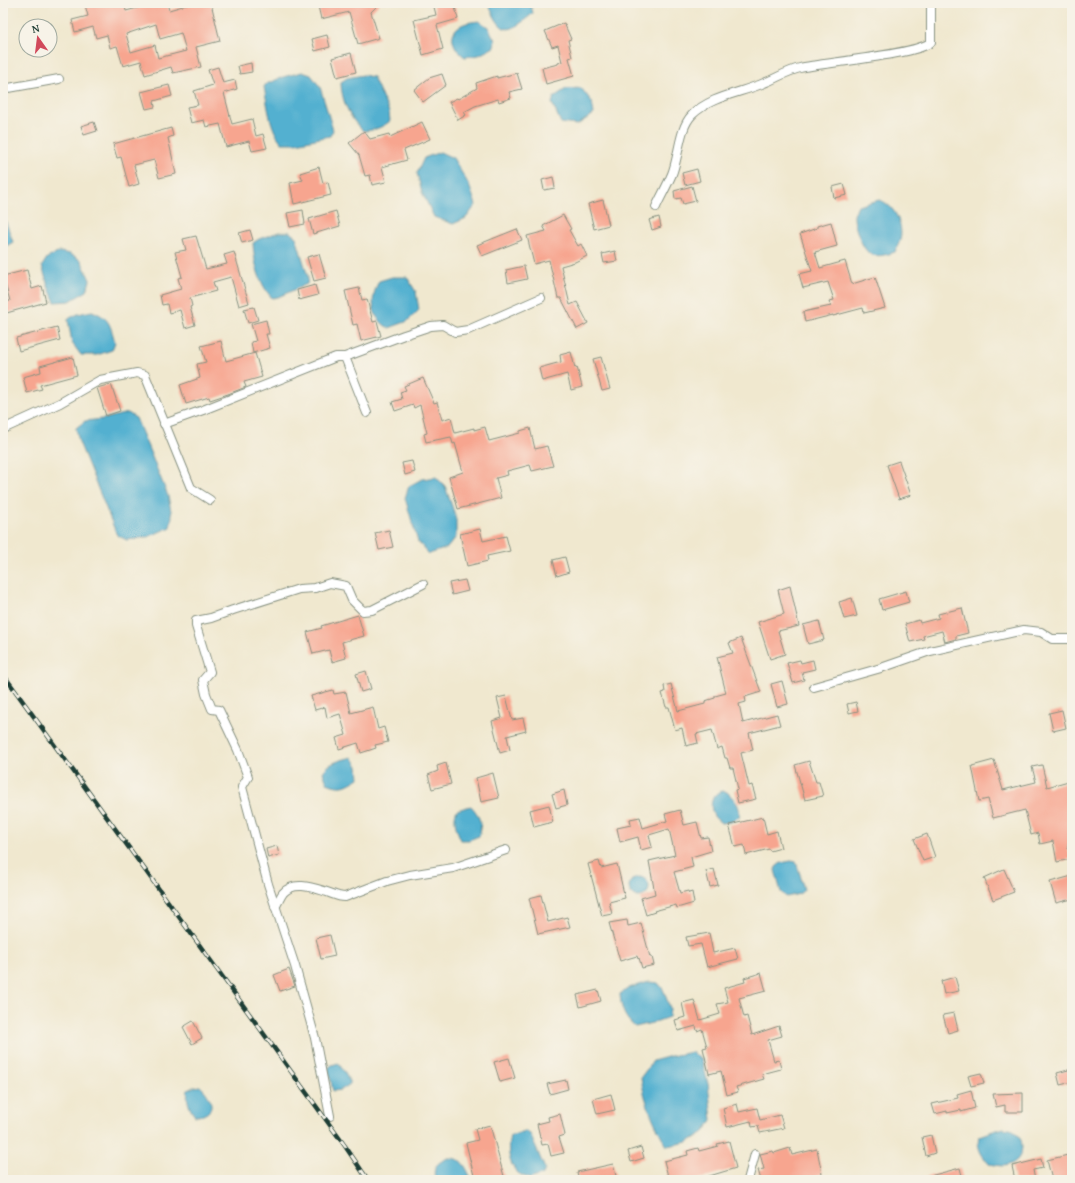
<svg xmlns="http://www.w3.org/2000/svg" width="1075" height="1183" font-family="'Gentium Book Plus',serif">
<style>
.water{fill:#52b0d0;stroke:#387682}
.building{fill:#f7a58f;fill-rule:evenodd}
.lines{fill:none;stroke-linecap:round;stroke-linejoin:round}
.street-casing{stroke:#889282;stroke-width:10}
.street{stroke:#fff;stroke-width:8}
.rail-casing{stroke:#1f3d34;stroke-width:4.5}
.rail{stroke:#f7f3e8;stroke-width:3;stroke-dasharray:9;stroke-linecap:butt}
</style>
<rect width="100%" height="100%" fill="#f7f3e8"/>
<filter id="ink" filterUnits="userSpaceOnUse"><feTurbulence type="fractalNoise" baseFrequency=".025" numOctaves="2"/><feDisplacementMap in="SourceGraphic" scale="8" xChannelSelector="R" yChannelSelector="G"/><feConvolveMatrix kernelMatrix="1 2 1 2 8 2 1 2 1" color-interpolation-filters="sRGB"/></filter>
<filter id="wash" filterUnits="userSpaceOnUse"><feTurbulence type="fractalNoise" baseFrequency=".012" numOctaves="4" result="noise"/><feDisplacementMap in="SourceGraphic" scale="16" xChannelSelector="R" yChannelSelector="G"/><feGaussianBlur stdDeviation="0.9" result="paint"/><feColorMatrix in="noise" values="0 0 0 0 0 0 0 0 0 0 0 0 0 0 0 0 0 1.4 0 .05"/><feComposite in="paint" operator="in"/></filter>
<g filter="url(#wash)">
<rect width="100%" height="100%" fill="#f0e8cf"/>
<g class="water">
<path d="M 488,3 L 530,3 L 533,13 C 507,36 502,35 488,3 Z"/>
<path d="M 479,21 L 488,27 L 495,40 L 494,47 L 479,55 L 465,57 C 455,51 446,34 460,26 C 466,22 473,22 479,21 Z"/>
<path d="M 302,72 L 311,75 L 320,87 L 333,130 L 330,136 L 296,143 L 282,143 C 269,128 268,105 264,87 L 266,84 L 283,77 Z"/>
<path d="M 363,75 L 373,77 L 389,112 L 390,121 C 383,127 373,131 363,131 C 350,119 341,100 341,82 L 347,78 Z"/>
<polygon points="581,88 592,102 594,114 577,125 561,123 552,103 554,97 566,89"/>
<polygon points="440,152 453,158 469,185 476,205 466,218 453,224 434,217 422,192 417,173 424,158"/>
<path d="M 879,200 C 894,204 904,225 900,240 C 899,244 896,248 895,252 C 888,254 878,258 870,254 C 862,249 853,224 854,215 C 855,212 857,209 858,206 Z"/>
<polygon points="3,214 13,242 3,248"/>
<path d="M 279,232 L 290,232 L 296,237 L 308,277 L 307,284 L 278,297 L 272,298 C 259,284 254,262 253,243 L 259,239 Z"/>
<polygon points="60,252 70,254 81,260 90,280 87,291 70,301 55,302 48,286 42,266 47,258"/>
<path d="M 392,277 L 407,277 L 416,292 L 419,310 L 408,321 L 389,328 C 370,318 370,298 379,281 Z"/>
<path d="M 92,311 C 110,318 110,325 115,342 L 112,350 L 97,355 L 81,355 L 72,343 L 68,319 L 78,314 Z"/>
<polygon points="128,413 136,418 168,496 172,516 170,527 148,537 127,540 117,535 79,442 76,428 85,421 103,419"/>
<polygon points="436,477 445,486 456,518 456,537 447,548 429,554 418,542 405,498 409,486 422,479"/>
<path d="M 352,757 L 358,766 L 359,778 C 346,786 342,789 327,783 L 323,772 C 329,762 342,760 352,757 Z"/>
<path d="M 722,791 L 727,792 C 735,800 741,806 739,817 L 730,822 L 721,823 C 719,821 715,818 714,816 C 709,806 711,794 722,791 Z"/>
<path d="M 471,806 C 479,814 483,825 479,836 L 469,840 L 461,840 C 457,831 452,819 457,810 Z"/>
<polygon points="791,861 796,862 800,874 804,890 799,894 786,897 781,892 775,870 776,867 781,863"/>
<circle cx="639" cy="887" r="10"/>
<path d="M 649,982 L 658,983 L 663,989 L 670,1008 L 669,1017 L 652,1023 L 635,1027 C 624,1018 621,1008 620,994 L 629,988 Z"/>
<path d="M 692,1052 L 702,1060 L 708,1084 L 712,1120 L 704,1132 L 688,1142 L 667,1146 C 655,1126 644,1101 641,1077 L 653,1061 L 671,1056 Z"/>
<polygon points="338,1063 346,1074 350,1084 341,1090 333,1091 328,1068 332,1065"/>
<path d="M 200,1086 C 207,1092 218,1108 205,1114 C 203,1116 198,1115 195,1116 C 189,1109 186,1098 188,1090 L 193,1087 Z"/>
<path d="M 1004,1128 C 1007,1129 1011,1129 1013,1130 C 1027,1139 1024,1161 1008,1165 C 1003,1167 995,1165 989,1164 C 982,1156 976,1148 979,1136 L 990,1132 Z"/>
<path d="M 525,1131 L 530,1134 L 545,1169 L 543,1174 L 530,1179 C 526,1177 521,1175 518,1173 C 508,1164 507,1147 510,1136 Z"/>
<path d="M 448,1158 C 464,1158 465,1167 472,1180 L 435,1180 C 433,1167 435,1164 448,1158 Z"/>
</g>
<g id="blocks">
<g class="building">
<path d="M 91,3 L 124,3 L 126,11 L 156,3 L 167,3 L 169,10 L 193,3 L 211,3 L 220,41 L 196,47 L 201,67 L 173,73 L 171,67 L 145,75 L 141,61 L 123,66 L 117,46 L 110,48 L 107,35 L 96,38 L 93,27 L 75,32 L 72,20 L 88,16 L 85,5 ZM 156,24 L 160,39 L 181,33 L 186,51 L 158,58 L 155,45 L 131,52 L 126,34 Z"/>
<polygon points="330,3 380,3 371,12 379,38 358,44 349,12 321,19 318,6"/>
<polygon points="433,3 454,3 458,19 437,25 443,49 423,55 414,20 436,15"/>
<polygon points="564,23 571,39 568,40 572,57 569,58 574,76 546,84 542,68 558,64 558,63 562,62 558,45 552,47 545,31"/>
<polygon points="327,35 330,47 315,51 312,39"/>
<polygon points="351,53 356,72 337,77 332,58"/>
<polygon points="251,63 252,72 240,74 238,66"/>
<polygon points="218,67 223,83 235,80 237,89 224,93 232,124 252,119 256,136 263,134 267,148 252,151 249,141 226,147 220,124 206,127 204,120 191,123 187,107 198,105 194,91 213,85 208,70"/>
<polygon points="517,73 522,89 509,92 511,98 499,102 498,99 475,106 464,112 466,115 458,120 449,102 457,98 458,99 477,88 476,83 497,76 497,78"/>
<polygon points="442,74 446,85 423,102 414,90 429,78"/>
<polygon points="169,85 172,96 154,101 155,107 146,109 141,92"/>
<polygon points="94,122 97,131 84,135 81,126"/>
<polygon points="422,122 430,139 404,150 407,160 382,167 386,182 372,185 370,175 365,176 359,155 349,143 364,131 370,139 389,134 390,137"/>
<polygon points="171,128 173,136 168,138 176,174 159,178 154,160 134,165 139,184 129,187 121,157 117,158 113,144"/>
<polygon points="319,167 323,183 328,182 331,195 294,204 290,183 303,180 300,173"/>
<polygon points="697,169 700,181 685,185 682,173"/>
<polygon points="553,177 555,188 544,190 542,180"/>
<polygon points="844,184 847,195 834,198 832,187"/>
<polygon points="692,186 696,201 683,204 681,198 675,199 674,191"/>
<polygon points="603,200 609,225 594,229 588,204"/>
<polygon points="303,210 305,224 290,227 287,213"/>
<polygon points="336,211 340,226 313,234 309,219"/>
<polygon points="563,215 571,229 569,230 578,246 581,244 587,256 575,262 561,266 570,305 577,302 588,323 577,329 561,298 558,298 549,260 534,264 527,236 546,231 543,226"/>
<polygon points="659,217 661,227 652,230 649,220"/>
<polygon points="831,222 837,246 815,252 820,268 845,261 852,284 875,277 885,308 864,313 863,308 833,316 833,315 805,322 803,312 831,306 829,301 834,300 828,282 803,288 799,274 812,271 800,234 817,228 817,226"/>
<polygon points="517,229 522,240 482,256 477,245"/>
<polygon points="250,230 253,240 242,243 239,233"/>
<polygon points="196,236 206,269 227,264 224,255 234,252 249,303 239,306 231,277 213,282 216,291 190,298 192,306 190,307 195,325 185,328 180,310 169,313 167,304 162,305 160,295 181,289 178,278 182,277 175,252 186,250 183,239"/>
<polygon points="615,251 617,261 604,263 602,254"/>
<polygon points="319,254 326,278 314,281 307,257"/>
<polygon points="524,266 527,279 508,283 506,270"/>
<polygon points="27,270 32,289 42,286 46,302 3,314 3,303 10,301 3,276"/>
<polygon points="315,285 318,295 299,300 297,290"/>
<polygon points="359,288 362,300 367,299 373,322 377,321 381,336 361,341 357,324 353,325 345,291"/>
<polygon points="254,307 258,320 248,323 244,309"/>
<polygon points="266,320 269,334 266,334 270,348 253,353 251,342 256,341 251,324"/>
<polygon points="57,327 60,340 19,351 16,338"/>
<polygon points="221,341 226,361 255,353 262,377 244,382 246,387 228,394 210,400 209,397 186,404 180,385 200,378 197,364 206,362 201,346"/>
<polygon points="571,352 575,368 577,367 582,387 571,390 567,374 542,381 539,368 561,362 560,355"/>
<polygon points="73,357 77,375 40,385 42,389 27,393 23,377 41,372 40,366"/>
<polygon points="601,357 610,389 602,391 593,359"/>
<polygon points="423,378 434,403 437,402 442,420 451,417 455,433 474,428 474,430 485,427 489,441 520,433 520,431 530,428 535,449 547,446 553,466 532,471 530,465 507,471 508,475 496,478 501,498 458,509 449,477 463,472 455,443 453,444 451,437 426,442 424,434 427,433 420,405 414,408 413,405 395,411 392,402 402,399 400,392 406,390 404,386"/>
<polygon points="111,384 120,411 106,416 97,388"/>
<polygon points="412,461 415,472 405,475 402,463"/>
<polygon points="899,461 911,495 899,499 887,465"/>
<polygon points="480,529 483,541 506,536 510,551 487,556 488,561 467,566 460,534"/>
<polygon points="389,530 393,547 379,550 375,533"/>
<polygon points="565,557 569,572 557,576 553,560"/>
<polygon points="465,580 468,591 452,595 449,583"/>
<polygon points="790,586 799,626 778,631 785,654 770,659 758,622 784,614 778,590"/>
<polygon points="906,591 909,602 882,610 879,599"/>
<polygon points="852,598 857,616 844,619 839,602"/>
<polygon points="962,608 968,633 956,636 956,639 945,642 942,631 923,636 924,639 910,642 905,624 919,620 920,623 939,618 938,614"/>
<polygon points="358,615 364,636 342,642 346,658 332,662 329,650 313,654 307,632 322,628 321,626"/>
<polygon points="819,621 824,640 808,644 803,625"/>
<polygon points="741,638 761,692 745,697 746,702 739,704 743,723 777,714 780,725 749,733 753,750 741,753 749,786 752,785 756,799 738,803 735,790 738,789 733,768 730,768 727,758 725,758 722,747 717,749 712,730 696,734 698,743 686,746 682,728 675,730 669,707 666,707 662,693 665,692 664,686 671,684 678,711 705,704 705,701 715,698 715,696 726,693 717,657 733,653 729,643"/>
<polygon points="800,660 801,663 813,660 815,669 802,672 804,680 793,683 787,663"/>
<polygon points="366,671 371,689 361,692 356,674"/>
<polygon points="782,681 788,704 777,707 771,684"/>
<polygon points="333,690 334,694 346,692 351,713 373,707 378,729 384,727 388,742 375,745 376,748 361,753 358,743 339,749 336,738 346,735 340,714 327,718 325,707 315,710 311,696"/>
<polygon points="506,696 512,720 523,718 526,731 507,736 510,750 500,753 492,721 502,718 497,698"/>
<polygon points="856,702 858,711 849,713 847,704"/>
<polygon points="1062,710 1066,728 1053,731 1049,713"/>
<polygon points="994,760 1003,790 1036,782 1032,767 1042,765 1047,787 1072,780 1072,845 1067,845 1071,859 1057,862 1053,841 1040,844 1038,833 1031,835 1025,810 993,818 988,799 979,801 972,766"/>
<polygon points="809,761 816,782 819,782 823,796 805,800 795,765"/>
<polygon points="446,763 451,784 432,789 428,775 438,771 437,766"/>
<polygon points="493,773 499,798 481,802 476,778"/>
<polygon points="564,790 567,805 556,808 552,794"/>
<polygon points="549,805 553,822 534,827 530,810"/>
<polygon points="680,810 684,825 697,822 701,838 708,837 711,851 691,857 693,867 674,872 680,893 688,891 689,893 692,892 694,903 677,908 676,905 654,911 655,912 646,915 641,898 655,894 649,861 675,855 669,829 649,835 652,847 641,850 638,837 620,842 617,828 631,825 630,819 640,817 643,828 667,821 665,814"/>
<polygon points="763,817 767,834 777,831 781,848 770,851 769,849 746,855 744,845 735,847 729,825"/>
<polygon points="927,834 935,857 923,861 914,839"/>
<polygon points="277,846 279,855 268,858 266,849"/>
<polygon points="599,861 601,868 617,864 625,898 609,902 612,914 602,916 588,864"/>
<polygon points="714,869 718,885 710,887 706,871"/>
<polygon points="1004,869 1014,892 993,900 984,878"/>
<polygon points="1072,876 1072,899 1056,903 1050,882"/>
<polygon points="541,895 548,922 567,917 570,927 538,934 529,898"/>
<polygon points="627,920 628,926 641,923 650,957 652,957 654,965 642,968 639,958 638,959 637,956 620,961 609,923"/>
<polygon points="709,933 713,953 735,948 738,959 707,967 701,944 688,946 686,937"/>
<polygon points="330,935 335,956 321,959 316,938"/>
<polygon points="289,969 295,986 280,991 274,975"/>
<polygon points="761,973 766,991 739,998 744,1017 747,1016 752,1035 779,1026 782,1036 768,1040 774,1061 779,1060 781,1069 762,1074 764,1079 736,1087 738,1092 727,1095 721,1071 709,1074 703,1048 707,1047 702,1029 697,1031 696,1026 678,1031 675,1020 685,1017 682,1003 694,1000 700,1020 720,1014 717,1004 728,1002 724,988 745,982 744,978"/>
<polygon points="955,977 959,991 944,994 941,981"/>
<polygon points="598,990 601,1001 580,1007 577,995"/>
<polygon points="954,1013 958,1030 948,1033 943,1015"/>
<polygon points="193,1021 202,1038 192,1044 183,1027"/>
<polygon points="509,1058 515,1078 500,1082 494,1062"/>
<polygon points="1072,1069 1072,1082 1060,1085 1057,1073"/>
<polygon points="981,1073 984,1083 971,1086 968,1076"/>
<polygon points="566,1080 568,1089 550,1094 547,1084"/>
<polygon points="971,1090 975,1108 961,1112 961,1110 947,1113 947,1111 935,1114 932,1104 958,1098 957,1094"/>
<polygon points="1023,1093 1023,1112 1005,1112 1005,1105 996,1107 993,1094"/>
<polygon points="611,1094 615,1110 597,1114 593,1099"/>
<polygon points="737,1104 739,1112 757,1108 760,1120 780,1115 784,1128 760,1133 758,1126 752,1127 751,1121 727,1127 723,1108"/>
<polygon points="560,1114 565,1135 559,1137 564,1153 551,1156 548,1144 542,1145 537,1124 549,1121 548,1117"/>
<polygon points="490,1125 505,1180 475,1180 466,1143 478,1140 475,1129"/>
<polygon points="931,1135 935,1153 926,1156 922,1137"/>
<polygon points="729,1141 736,1168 696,1180 669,1180 664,1161 688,1155 687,1151 698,1148 699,1151 718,1146 717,1144"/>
<polygon points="641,1147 644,1158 631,1162 628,1151"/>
<polygon points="790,1148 792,1155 817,1149 822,1174 807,1178 807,1180 761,1180 758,1170 764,1169 760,1154 773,1151 774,1153"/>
<polygon points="1072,1154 1072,1180 1052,1180 1047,1160"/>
<polygon points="1041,1159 1043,1168 1033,1170 1035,1180 1015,1180 1012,1166"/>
<polygon points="613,1164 617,1180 579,1180 577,1172"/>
<polygon points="960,1168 963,1180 927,1180 926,1177"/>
</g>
</g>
</g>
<g filter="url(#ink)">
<use href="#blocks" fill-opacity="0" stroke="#889282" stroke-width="1"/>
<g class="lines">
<defs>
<g id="street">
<polyline points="3,89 59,79"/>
<path d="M 656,207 C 661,196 667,186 672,174 C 679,157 679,128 692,115 C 711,96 741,93 764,83 C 777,78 787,71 800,68 C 823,63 920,54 931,42 L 931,3"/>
<polyline points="345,357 404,335 431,326 443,325 455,332 468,330 541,298"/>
<polyline points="164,424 203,410 336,357 345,357 367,413"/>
<polyline points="3,429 60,403 100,380 137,373 145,375 191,488 210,500"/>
<polyline points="814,687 881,668 930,651 1024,630 1041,632 1052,639 1072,639"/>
<path d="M 275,907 C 278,903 280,897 283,893 C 294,880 314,888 327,892 C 333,894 338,897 345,897 L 387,881 L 410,875 L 453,868 L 506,850"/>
<polyline points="330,1116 315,1038 295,966 268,884 242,787 248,777 238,750 219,710 212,709 206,694 203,680 210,672 196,626 196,621 211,618 233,610 299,589 315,588 330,583 346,586 352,600 363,611 372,610 423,584"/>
<polyline points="748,1180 755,1154"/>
</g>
</defs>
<use href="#street" class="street-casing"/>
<use href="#street" class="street"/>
<defs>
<polyline id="rail" points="3,674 345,1146 368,1180"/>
</defs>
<use href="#rail" class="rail-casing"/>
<use href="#rail" class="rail"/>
</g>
</g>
<rect width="1075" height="1183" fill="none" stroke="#f7f3e8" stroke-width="16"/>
<g transform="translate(38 38) rotate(346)"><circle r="19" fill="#f7f3e8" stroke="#a1aaa0"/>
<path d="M0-3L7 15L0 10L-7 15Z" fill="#d1495b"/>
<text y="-6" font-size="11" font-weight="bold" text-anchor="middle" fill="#1f3d34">N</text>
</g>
</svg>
